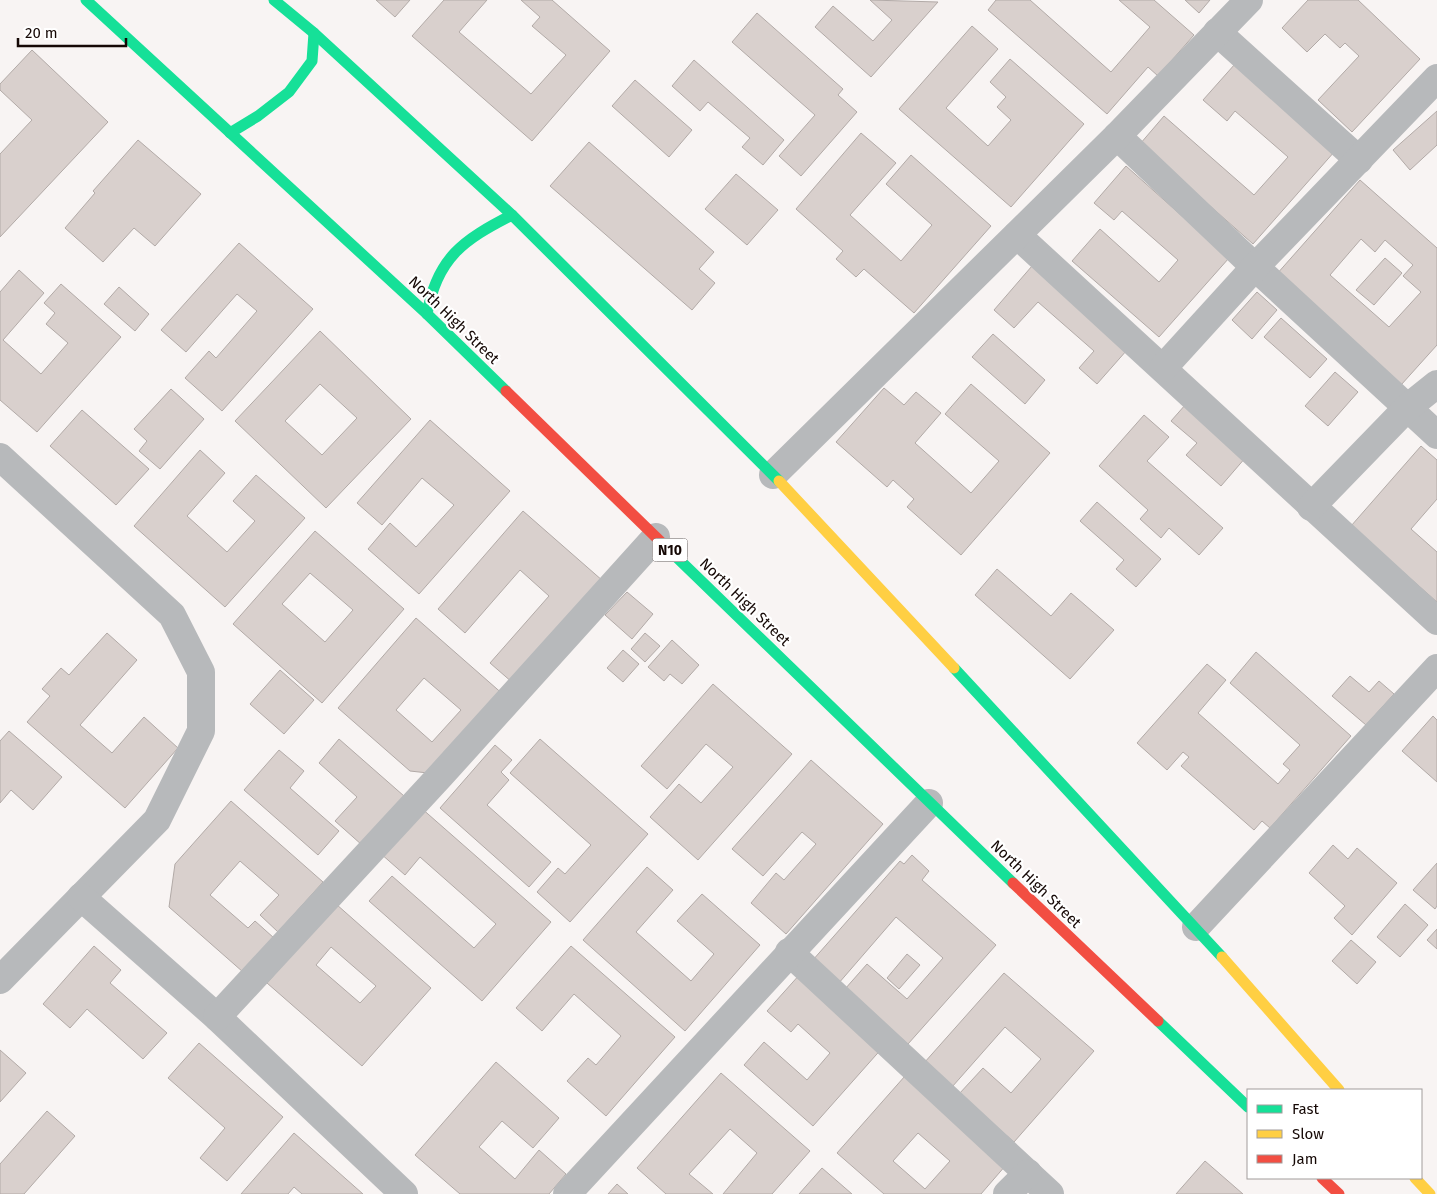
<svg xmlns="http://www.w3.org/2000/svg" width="1437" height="1194" font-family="'Fira Sans',sans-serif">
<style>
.building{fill:#d9d0cd;stroke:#b2aaa7;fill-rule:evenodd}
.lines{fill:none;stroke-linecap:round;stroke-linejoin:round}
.street{stroke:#b7b9bb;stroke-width:28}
.fast{stroke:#16e098;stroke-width:11}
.slow{stroke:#ffcf43;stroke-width:11}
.jam{stroke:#f24e42;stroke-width:11}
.labels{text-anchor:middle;stroke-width:4.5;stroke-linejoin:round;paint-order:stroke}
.shield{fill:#fff;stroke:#5b5250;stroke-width:1}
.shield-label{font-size:14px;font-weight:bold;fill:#150805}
.street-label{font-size:15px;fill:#150805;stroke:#fff}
</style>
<rect width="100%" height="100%" fill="#f8f4f3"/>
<g class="building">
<polygon points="376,0 410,0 395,17"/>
<polygon points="444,0 487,0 459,32 531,94 566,55 532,26 540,17 521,0 552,0 610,51 532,141 412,36"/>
<polygon points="870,0 938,2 871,77 815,27 833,6 873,41 892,20"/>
<polygon points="996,0 1030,0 1111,72 1150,27 1119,0 1154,0 1194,35 1158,76 1148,67 1107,114 988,10"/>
<polygon points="1185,0 1210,0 1199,13"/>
<polygon points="1308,0 1358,0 1420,59 1352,132 1318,100 1359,56 1345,43 1340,48 1325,34 1307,52 1282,28"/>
<polygon points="757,13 843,89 838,95 857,112 801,176 779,156 815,115 732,42"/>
<polygon points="972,26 998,49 946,108 988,146 1011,120 997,107 1006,97 990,82 1010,59 1084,124 1011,207 899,109"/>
<polygon points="32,50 108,122 0,237 0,154 32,120 0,90 0,84"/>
<polygon points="694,60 784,140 763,165 742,147 750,138 708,102 700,111 672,86"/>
<polygon points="1235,64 1335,151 1253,244 1140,144 1164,116 1254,195 1288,157 1235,111 1227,121 1203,100"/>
<polygon points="635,80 692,130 669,157 612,106"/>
<polygon points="1437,111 1437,145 1410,170 1393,150"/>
<polygon points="861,133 896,163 850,215 901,261 932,225 886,184 911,155 991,226 914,313 864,269 856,277 836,259 843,251 796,209"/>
<polygon points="138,140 201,194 155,246 134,228 103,262 65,228 95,193 93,191"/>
<polygon points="589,142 714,252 699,269 715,283 692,310 550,186"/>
<polygon points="1126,166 1229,258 1159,337 1072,261 1100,229 1159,282 1178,260 1122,211 1114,220 1094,203"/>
<polygon points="736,174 778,210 747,245 705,209"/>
<path d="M 1360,180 L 1437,248 L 1437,345 L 1401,385 L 1276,275 ZM 1361,239 L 1375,252 L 1385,240 L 1413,265 L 1403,276 L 1421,292 L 1389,327 L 1330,275 Z"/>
<polygon points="239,243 313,309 222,411 185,378 209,351 216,358 257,311 237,294 186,352 161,330"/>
<polygon points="1385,258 1402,273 1374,305 1356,290"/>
<polygon points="1032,266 1127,350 1097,384 1079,368 1094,351 1038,302 1014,328 994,310"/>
<polygon points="19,270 44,293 3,340 41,374 68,343 46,324 55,313 44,303 61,284 121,337 37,432 0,400 0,292"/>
<polygon points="119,287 149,314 135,331 104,304"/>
<polygon points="1257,292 1277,310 1252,339 1232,320"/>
<polygon points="1281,318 1327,359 1310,378 1264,337"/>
<path d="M 320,331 L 411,419 L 326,508 L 235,421 ZM 320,384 L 357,418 L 322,455 L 285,421 Z"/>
<polygon points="993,334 1045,380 1025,404 972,357"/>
<polygon points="1335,372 1358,392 1328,426 1305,406"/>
<polygon points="971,384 1050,453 961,555 907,507 914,499 893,480 887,487 836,442 884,388 904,405 916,392 941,413 915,443 971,493 999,461 945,414"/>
<polygon points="171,389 204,419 160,469 139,451 147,441 134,429"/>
<polygon points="1186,404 1246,457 1221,486 1186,455 1197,443 1171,421"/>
<polygon points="82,410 149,469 116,505 50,446"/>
<polygon points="1144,415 1169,437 1147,461 1223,528 1199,555 1169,528 1161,538 1140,519 1148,510 1099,466"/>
<polygon points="430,420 510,491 419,594 368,549 390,523 416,547 454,505 422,478 382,525 357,503"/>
<polygon points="1421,446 1437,460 1437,499 1411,529 1437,552 1437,602 1351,526"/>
<polygon points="200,450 225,473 187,516 227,552 255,521 233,501 256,475 305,518 225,607 134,526"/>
<polygon points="1097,502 1161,559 1136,587 1116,569 1124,560 1080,521"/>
<polygon points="523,511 603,581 513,683 490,663 549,596 520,570 465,633 438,609"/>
<path d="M 315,531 L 404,609 L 322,703 L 233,624 ZM 310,573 L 353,610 L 325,642 L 282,604 Z"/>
<polygon points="997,569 1051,616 1071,593 1114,630 1070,679 975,595"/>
<polygon points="627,592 653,614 632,639 605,615"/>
<path d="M 416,618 L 505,696 L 437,774 L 410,771 L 338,708 ZM 424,678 L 461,710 L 432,742 L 396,710 Z"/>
<polygon points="107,633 137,660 80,725 112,753 144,717 178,748 125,808 27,722 50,696 42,689 61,668 69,675"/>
<polygon points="645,633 660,646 645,662 631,649"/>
<polygon points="672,640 699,665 682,684 670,674 664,681 648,667"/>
<polygon points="623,650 639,664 623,682 607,668"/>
<polygon points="1256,652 1351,736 1270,828 1262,821 1254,830 1181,766 1189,757 1183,752 1167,770 1137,743 1207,664 1226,680 1198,713 1278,784 1290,770 1283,764 1300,745 1230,683"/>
<polygon points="280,670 314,700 284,734 250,704"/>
<polygon points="1350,676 1369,692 1379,681 1394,694 1366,725 1332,696"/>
<polygon points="713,684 792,754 698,860 650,817 679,784 701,803 733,767 706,744 667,789 641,766"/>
<polygon points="1433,716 1437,720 1437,782 1402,751"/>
<polygon points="9,731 62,777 33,810 11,790 0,803 0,741"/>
<polygon points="339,739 404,796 362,845 335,821 357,797 319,763"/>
<polygon points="540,739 648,834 570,922 537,892 558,868 565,874 591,845 510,773"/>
<polygon points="495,745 512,760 501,772 509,780 487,805 551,862 529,887 440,808"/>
<polygon points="279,750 304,771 290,788 339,831 318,855 244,790"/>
<polygon points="811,760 883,824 786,934 751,903 776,873 784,880 816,844 802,832 763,876 732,849"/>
<polygon points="231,801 323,882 278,932 260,915 279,895 240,861 210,895 248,928 255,921 274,938 243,972 169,907 175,864"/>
<polygon points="420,807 551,922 482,1001 369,901 392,876 474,948 496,924 420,857 405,875 380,853"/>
<polygon points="1333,845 1348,859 1357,848 1397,883 1352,935 1334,918 1345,906 1309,873"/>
<polygon points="912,855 929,871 922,880 996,945 908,1044 845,989 867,964 907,999 943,958 896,917 838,984 812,961 900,861 904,864"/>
<polygon points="1437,863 1437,906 1435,909 1413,890"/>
<polygon points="647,867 673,890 636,932 691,981 714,954 677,921 702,894 760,945 685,1031 583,940"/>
<path d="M 336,904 L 431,988 L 362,1066 L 267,983 ZM 331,947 L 376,986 L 360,1003 L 316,965 Z"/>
<polygon points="1405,904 1428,925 1400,957 1377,937"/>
<polygon points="1437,929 1437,949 1427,940"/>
<polygon points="1351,940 1376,962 1357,984 1332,961"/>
<polygon points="94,946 121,970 110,983 167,1033 143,1059 87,1009 70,1028 43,1004"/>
<polygon points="571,946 675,1037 606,1116 567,1081 588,1058 596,1065 621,1036 574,994 542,1031 516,1008"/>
<polygon points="907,954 920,965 899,989 887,978"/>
<polygon points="801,973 884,1046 813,1126 744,1065 764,1042 807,1080 830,1053 798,1024 791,1032 767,1011"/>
<polygon points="1004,973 1094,1051 1014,1142 959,1094 983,1068 1011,1093 1041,1059 1005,1027 952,1087 924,1063"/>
<polygon points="199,1043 283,1117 227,1181 200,1158 225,1128 168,1078"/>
<polygon points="0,1050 26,1073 0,1102"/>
<polygon points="496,1062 559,1118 533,1148 502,1121 479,1147 515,1179 539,1150 566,1174 549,1194 460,1194 415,1155"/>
<polygon points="721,1073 810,1151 772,1194 723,1194 757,1153 730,1129 689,1174 713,1194 666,1194 637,1168"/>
<path d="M 905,1076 L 1006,1165 L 981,1194 L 884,1194 L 837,1153 ZM 918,1133 L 950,1161 L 925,1189 L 893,1161 Z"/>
<polygon points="47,1111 75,1136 24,1194 0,1194 0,1164"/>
<polygon points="294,1133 363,1194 302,1194 294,1187 288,1194 241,1194"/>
<polygon points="1205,1161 1243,1194 1176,1194"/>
<polygon points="822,1168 852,1194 799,1194"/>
<polygon points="617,1184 628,1194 608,1194"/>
</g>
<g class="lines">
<g class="street">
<polyline points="1217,32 1359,160"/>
<polyline points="1117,136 1255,267 1437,435"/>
<polyline points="1017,235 1437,621"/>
<polyline points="1163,368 1255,267 1437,78"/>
<polyline points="0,457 172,615 201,672 201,731 157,820 0,980"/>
<polyline points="773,475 1117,136 1249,0"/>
<polyline points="1311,507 1407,408 1437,384"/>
<polyline points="81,897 217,1017 404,1194"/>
<polyline points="1196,927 1437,668"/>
<polyline points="789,952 1050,1194"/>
<polyline points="217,1017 441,775 656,537"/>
<polyline points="567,1194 929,803"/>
<polyline points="1007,1194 1028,1173"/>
</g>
<g class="fast">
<polyline points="86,0 427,314 506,391"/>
<polyline points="274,0 314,33 512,215 779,481"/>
<polyline points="230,133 258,116 289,92 312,61 314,33"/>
<path d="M 427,314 C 437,258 463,240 512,215"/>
<polyline points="663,544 1013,883"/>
<polyline points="954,668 1222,957"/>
<polyline points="1158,1021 1248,1107"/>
</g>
<g class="slow">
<polyline points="779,481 954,668"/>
<polyline points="1222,957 1339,1090"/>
<polyline points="1415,1178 1430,1194"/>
</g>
<g class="jam">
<polyline points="506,391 663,544"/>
<polyline points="1013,883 1158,1021"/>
<polyline points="1322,1178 1339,1194"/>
</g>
</g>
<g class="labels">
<rect class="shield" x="652.5" y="538.5" width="35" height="23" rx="4"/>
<g class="shield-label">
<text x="670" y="555">N10</text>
</g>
<g class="street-label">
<text transform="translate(454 320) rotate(44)" y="5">North High Street</text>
<text transform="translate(745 602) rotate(44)" y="5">North High Street</text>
<text transform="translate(1036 884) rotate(44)" y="5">North High Street</text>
</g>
</g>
<rect x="1247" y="1089" width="175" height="90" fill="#ffffff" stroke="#a19c9b"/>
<rect x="1257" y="1105" width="25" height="8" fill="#16e098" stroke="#a19c9b"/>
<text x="1292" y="1114" font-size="15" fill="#150805">Fast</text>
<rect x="1257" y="1130" width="25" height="8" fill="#ffcf43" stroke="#a19c9b"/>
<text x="1292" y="1139" font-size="15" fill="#150805">Slow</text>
<rect x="1257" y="1155" width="25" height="8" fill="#f24e42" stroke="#a19c9b"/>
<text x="1292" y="1164" font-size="15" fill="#150805">Jam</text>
<path d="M18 38v8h108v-8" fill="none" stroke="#150805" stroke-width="2.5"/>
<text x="25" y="38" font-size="15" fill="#150805" stroke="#ffffff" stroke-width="4" paint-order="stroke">20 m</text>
</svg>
